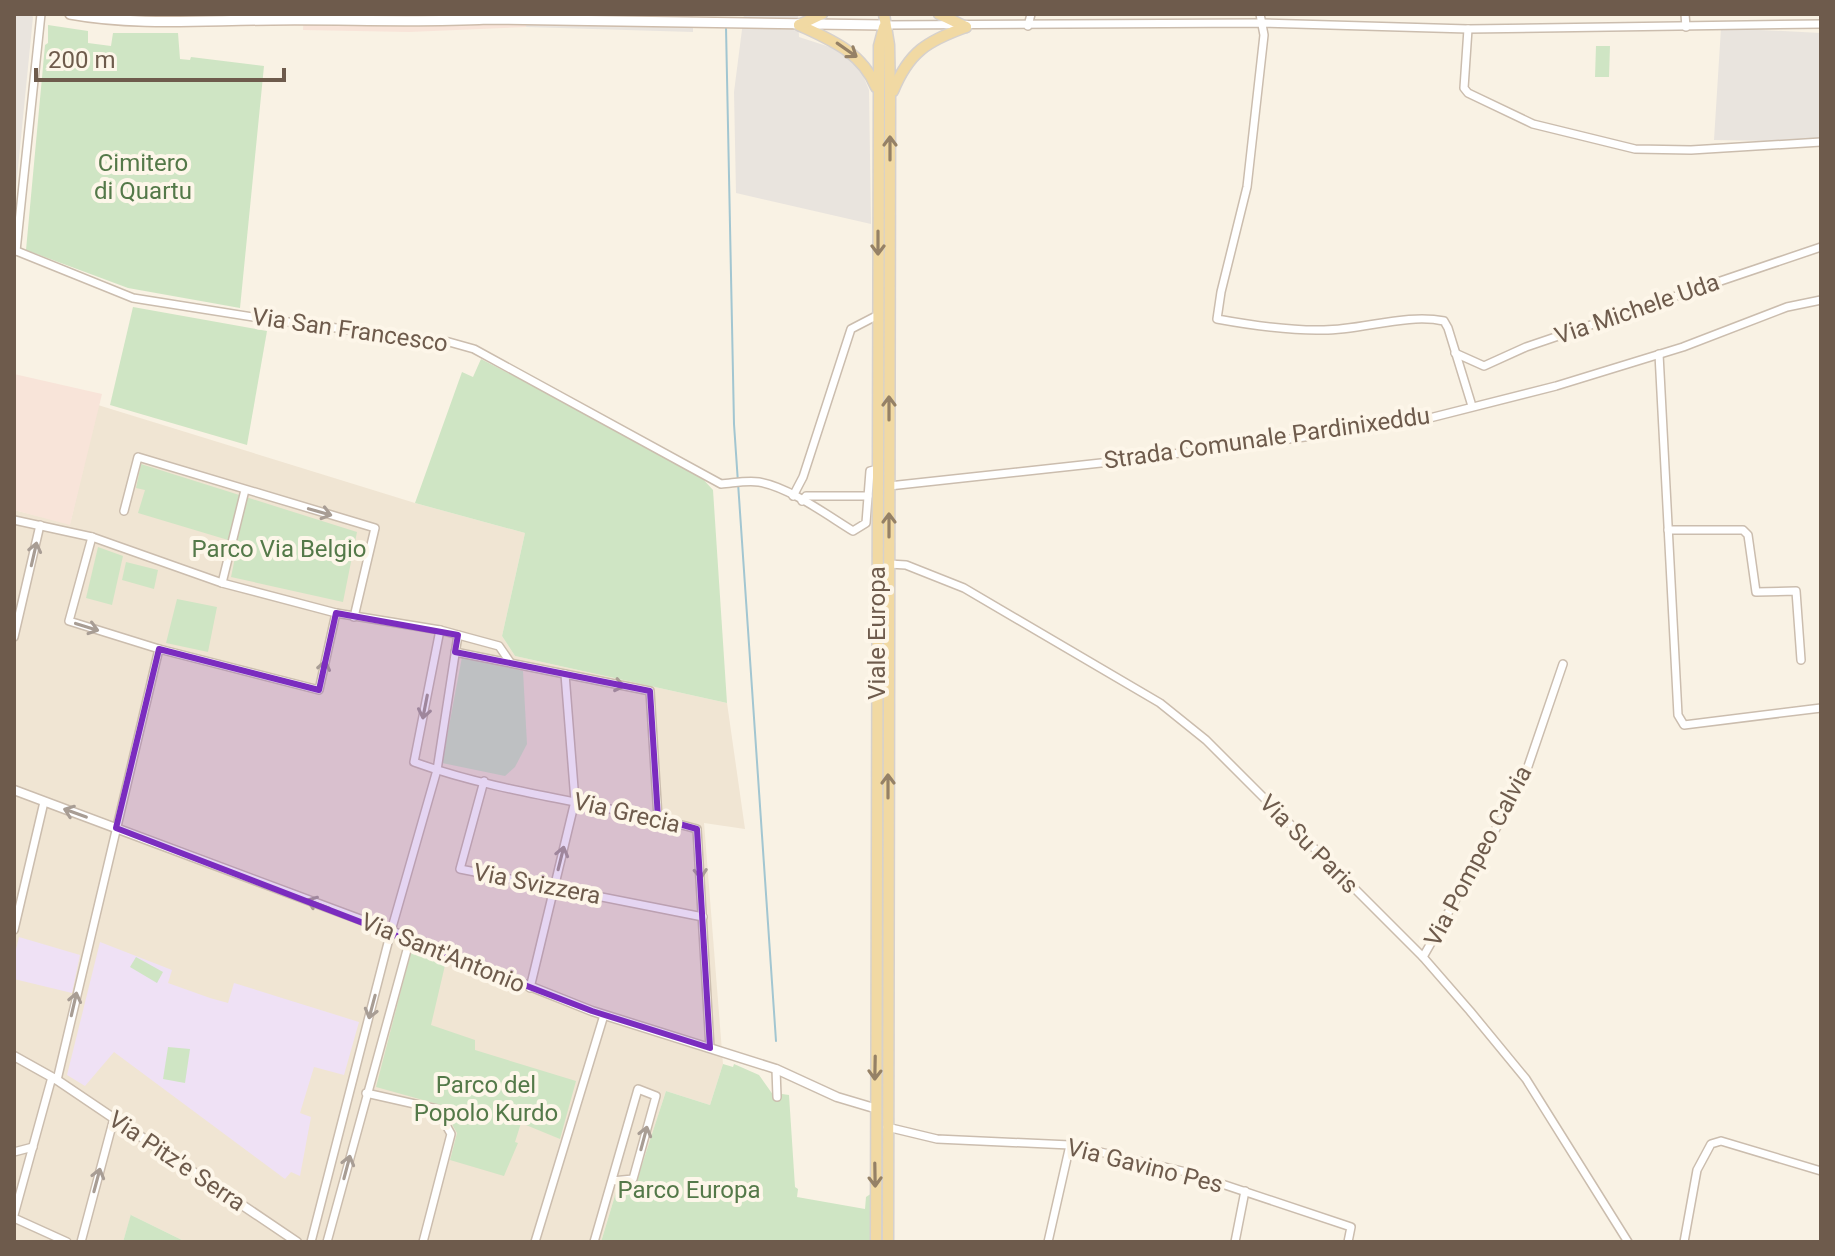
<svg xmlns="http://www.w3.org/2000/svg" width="1835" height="1256" font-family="Roboto,sans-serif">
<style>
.residential{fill:#f0e5d3}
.commercial{fill:#f8e4d9}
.industrial{fill:#e9e4de}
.education{fill:#efe1f5}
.green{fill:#cfe5c4}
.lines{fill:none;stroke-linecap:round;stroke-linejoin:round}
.stream{stroke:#a2c6d1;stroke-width:2}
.minor-casing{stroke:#cbbdae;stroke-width:10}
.tertiary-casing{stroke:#cbbdae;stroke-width:11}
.secondary-casing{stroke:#cebdac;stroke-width:12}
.primary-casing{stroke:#d6d1cd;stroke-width:13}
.minor{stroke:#fff;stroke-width:7}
.tertiary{stroke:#fff;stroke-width:8}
.secondary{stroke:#fff;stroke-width:9}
.primary{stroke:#f1d9a3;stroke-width:10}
.oneway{stroke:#958166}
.oneway2{stroke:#a89d94}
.marked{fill:#7b2cbf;fill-opacity:0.2;stroke:#7b2cbf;stroke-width:6;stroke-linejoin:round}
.labels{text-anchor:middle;stroke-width:8;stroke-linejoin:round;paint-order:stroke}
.park-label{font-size:24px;fill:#547949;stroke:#fdf6e9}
.street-label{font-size:24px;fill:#6e5b4c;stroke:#fdf6e9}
</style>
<rect width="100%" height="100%" fill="#f9f2e4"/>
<polygon class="residential" points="98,405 415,503 525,533 502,636 515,656 727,703 745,829 704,823 723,1064 710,1105 666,1091 637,1181 616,1192 601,1242 186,1242 131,1215 123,1242 14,1242 14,510 70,524"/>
<g class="commercial">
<polygon points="304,14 528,14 526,27 409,32 303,30"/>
<polygon points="14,374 102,394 70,525 14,510"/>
</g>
<g class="industrial">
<polygon points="14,14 31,14 33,17 14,208"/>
<polygon points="528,14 693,14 693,32 526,27"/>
<polygon points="744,14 798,14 799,37 842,51 860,68 869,90 871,224 736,193 734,92"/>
<polygon points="1721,28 1821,33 1821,142 1714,140"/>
</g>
<g class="education">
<polygon points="19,937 80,955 72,993 14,979 14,958"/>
<polygon points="100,942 172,970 168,983 210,998 228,1003 234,983 359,1022 344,1075 314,1067 300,1113 311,1117 300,1176 291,1172 285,1179 114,1052 85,1086 67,1075"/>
</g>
<g class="green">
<polygon points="48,25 88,31 88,43 111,46 113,33 178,33 180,59 190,60 191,57 264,66 240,308 128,288 26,250 45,45 48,43"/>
<polygon points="1596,46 1610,46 1609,77 1595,77"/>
<polygon points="133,307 267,331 247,445 110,405"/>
<polygon points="481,359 679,461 702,478 713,490 727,703 515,656 502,636 525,533 415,503 462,372 473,377"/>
<polygon points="141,464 357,532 343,602 231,577 238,543 138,513 145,490 136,488"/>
<polygon points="98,547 123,556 112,605 86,598"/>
<polygon points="126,562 158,570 154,589 122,580"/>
<polygon points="177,599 217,607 208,652 166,643"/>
<polygon points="462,657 523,671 527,744 515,767 505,776 442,763"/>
<polygon points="412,948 446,961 431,1025 475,1040 475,1050 576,1081 560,1139 521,1123 515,1142 518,1143 504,1176 450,1160 457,1133 441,1105 376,1087"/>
<polygon points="136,957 163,972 157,983 130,967"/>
<polygon points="168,1047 190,1049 185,1083 163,1079"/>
<polygon points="723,1064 733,1067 734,1064 759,1075 776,1099 782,1094 789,1095 795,1187 798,1189 797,1197 865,1209 866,1197 872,1193 874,1242 601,1242 616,1192 637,1180 666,1091 710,1105"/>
<polygon points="131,1214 131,1215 186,1242 123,1242"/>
</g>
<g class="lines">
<polyline class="stream" points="726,27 734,424 776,1041"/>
<defs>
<g id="minor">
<path d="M 1260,14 L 1264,35 L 1247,187 L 1221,292 L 1217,319 C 1250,325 1291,331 1324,330 C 1362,330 1407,313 1444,321 L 1448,328 L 1472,406"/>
<polyline points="1685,14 1686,27"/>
<polyline points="884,25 1261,23 1468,29 1821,24"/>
<polyline points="1028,26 1031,14"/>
<polyline points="1468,29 1464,88 1468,93 1533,124 1635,149 1691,150 1821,142"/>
<path d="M 14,250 L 133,298 L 272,320 L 449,342 L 474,349 L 721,484 C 734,483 747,480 759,482 C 789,487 827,515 853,531 L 866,523 L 870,471 L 878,469"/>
<polyline points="16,251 41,14"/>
<polyline points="1455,353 1484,366 1526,347 1821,247"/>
<polyline points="1659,354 1678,715 1684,725 1821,708"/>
<polyline points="889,486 1110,462 1406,424 1556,386 1683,347 1787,307 1821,300"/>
<polyline points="793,496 803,477 851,329 878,315"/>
<polyline points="802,501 806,496 868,496"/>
<polyline points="124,511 138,457 375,528 354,617"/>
<polyline points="14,520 92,537 222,583 336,613 440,630 499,646 510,662"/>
<polyline points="1668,530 1743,530 1748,535 1756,592 1796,591 1801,660"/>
<polyline points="92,537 69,621 159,649 319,690 336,613"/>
<polyline points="889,564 906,565 964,588 1160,703 1206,740 1423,957 1470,1011 1526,1079 1628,1242"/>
<polyline points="222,583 245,490"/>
<path d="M 440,630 L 414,762 C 505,795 604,803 697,829 L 710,1048"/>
<polyline points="14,637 40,525"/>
<polyline points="455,652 650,691 658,818"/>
<polyline points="484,781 460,869 703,917"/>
<polyline points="14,930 44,802"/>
<polyline points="1423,957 1523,781 1563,664"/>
<polyline points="530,988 575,801 565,674"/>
<polyline points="776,1069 777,1097"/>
<polyline points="57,1080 159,649"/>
<polyline points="366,1093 437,1109 451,1134 423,1242"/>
<polyline points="887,1127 937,1139 1070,1145 1186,1172 1351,1227 1348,1242"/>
<polyline points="14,1152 33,1147"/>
<polyline points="14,1215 52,1077"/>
<polyline points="14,1218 67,1242"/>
<polyline points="81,1242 114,1118"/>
<polyline points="311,1242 391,931 437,770 458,635"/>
<polyline points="327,1242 410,939"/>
<polyline points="535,1242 604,1015"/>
<polyline points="594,1242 638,1089 656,1096 633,1179 612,1181"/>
<polyline points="1048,1242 1070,1145"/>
<polyline points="1235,1242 1245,1191"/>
<polyline points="1684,1242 1697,1170 1711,1144 1721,1141 1821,1171"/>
</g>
<g id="tertiary">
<polyline points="14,790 391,931 592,1011 776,1069 837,1097 874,1108"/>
<polyline points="14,1056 57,1080 297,1242"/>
</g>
<path id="secondary" d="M 70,14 C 135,26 206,20 272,20 C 344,19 415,23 487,19 L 884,25"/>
<g id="primary">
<polyline points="884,14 889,45 890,97 888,1242"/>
<polyline points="939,14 966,27"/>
<path d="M 799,25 C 831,40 862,52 876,87"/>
<polyline points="799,25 822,14"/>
<path d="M 893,91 C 909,52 927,41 966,27"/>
<polyline points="876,1242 879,93 879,46 884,27"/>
</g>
</defs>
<use href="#minor" class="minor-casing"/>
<use href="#tertiary" class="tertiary-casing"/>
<use href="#secondary" class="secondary-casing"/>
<use href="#primary" class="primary-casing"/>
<use href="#minor" class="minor"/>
<use href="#tertiary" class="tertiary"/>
<use href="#secondary" class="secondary"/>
<use href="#primary" class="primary"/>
</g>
<defs><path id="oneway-shaft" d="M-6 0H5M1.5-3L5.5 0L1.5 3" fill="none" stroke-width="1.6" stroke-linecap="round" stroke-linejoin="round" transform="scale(2)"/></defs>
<g class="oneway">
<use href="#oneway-shaft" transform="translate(847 50) rotate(35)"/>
<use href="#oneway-shaft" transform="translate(890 148) rotate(-90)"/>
<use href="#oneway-shaft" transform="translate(878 243) rotate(90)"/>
<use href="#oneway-shaft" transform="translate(889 408) rotate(-90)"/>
<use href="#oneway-shaft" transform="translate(889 525) rotate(-90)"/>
<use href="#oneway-shaft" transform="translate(888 786) rotate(-90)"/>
<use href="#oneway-shaft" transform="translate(875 1068) rotate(91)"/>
<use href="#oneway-shaft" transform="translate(875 1175) rotate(89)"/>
</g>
<g class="oneway2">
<use href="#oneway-shaft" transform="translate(320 512) rotate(16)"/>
<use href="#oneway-shaft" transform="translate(34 554) rotate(-77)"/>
<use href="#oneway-shaft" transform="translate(87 627) rotate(17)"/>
<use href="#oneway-shaft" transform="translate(323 672) rotate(-78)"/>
<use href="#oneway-shaft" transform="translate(613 684) rotate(12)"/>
<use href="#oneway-shaft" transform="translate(425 707) rotate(101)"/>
<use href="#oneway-shaft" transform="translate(75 813) rotate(-160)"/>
<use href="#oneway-shaft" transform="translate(561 858) rotate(-76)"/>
<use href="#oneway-shaft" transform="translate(700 867) rotate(86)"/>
<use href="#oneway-shaft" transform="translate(318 904) rotate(-159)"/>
<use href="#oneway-shaft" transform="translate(74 1004) rotate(-77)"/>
<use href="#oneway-shaft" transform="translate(372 1007) rotate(105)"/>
<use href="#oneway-shaft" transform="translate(644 1138) rotate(-75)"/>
<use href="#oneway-shaft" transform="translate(347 1167) rotate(-75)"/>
<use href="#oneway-shaft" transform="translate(97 1180) rotate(-75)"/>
</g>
<path class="marked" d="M 336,613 L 458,635 L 455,652 L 650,691 L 658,818 L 697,829 L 710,1048 L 592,1011 L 116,828 L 159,649 L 319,690 Z"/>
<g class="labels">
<g class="park-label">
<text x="143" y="171">Cimitero<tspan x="143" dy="28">di Quartu</tspan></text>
<text x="279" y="557">Parco Via Belgio</text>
<text x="486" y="1093">Parco del<tspan x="486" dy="28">Popolo Kurdo</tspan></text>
<text x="689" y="1198">Parco Europa</text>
</g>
<g class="street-label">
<text transform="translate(1637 309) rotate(-19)" y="8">Via Michele Uda</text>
<text transform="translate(350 330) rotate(8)" y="8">Via San Francesco</text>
<text transform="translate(1267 438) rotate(-8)" y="8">Strada Comunale Pardinixeddu</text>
<text transform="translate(877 633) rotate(-90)" y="8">Viale Europa</text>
<text transform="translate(627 813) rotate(13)" y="8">Via Grecia</text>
<text transform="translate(1309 844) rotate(45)" y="8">Via Su Paris</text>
<text transform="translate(1478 856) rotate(-62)" y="8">Via Pompeo Calvia</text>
<text transform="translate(537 884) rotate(11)" y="8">Via Svizzera</text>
<text transform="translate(443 953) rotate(22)" y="8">Via Sant'Antonio</text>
<text transform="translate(177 1161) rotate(34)" y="8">Via Pitz'e Serra</text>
<text transform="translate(1145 1166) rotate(14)" y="8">Via Gavino Pes</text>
</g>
</g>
<rect width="1835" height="1256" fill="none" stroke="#6e5b4c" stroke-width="32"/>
<path d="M36 68v12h248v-12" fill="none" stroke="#6e5b4c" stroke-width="4"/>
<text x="48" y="68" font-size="24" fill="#6e5b4c" stroke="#fdf6e9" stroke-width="6" paint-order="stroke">200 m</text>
</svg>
